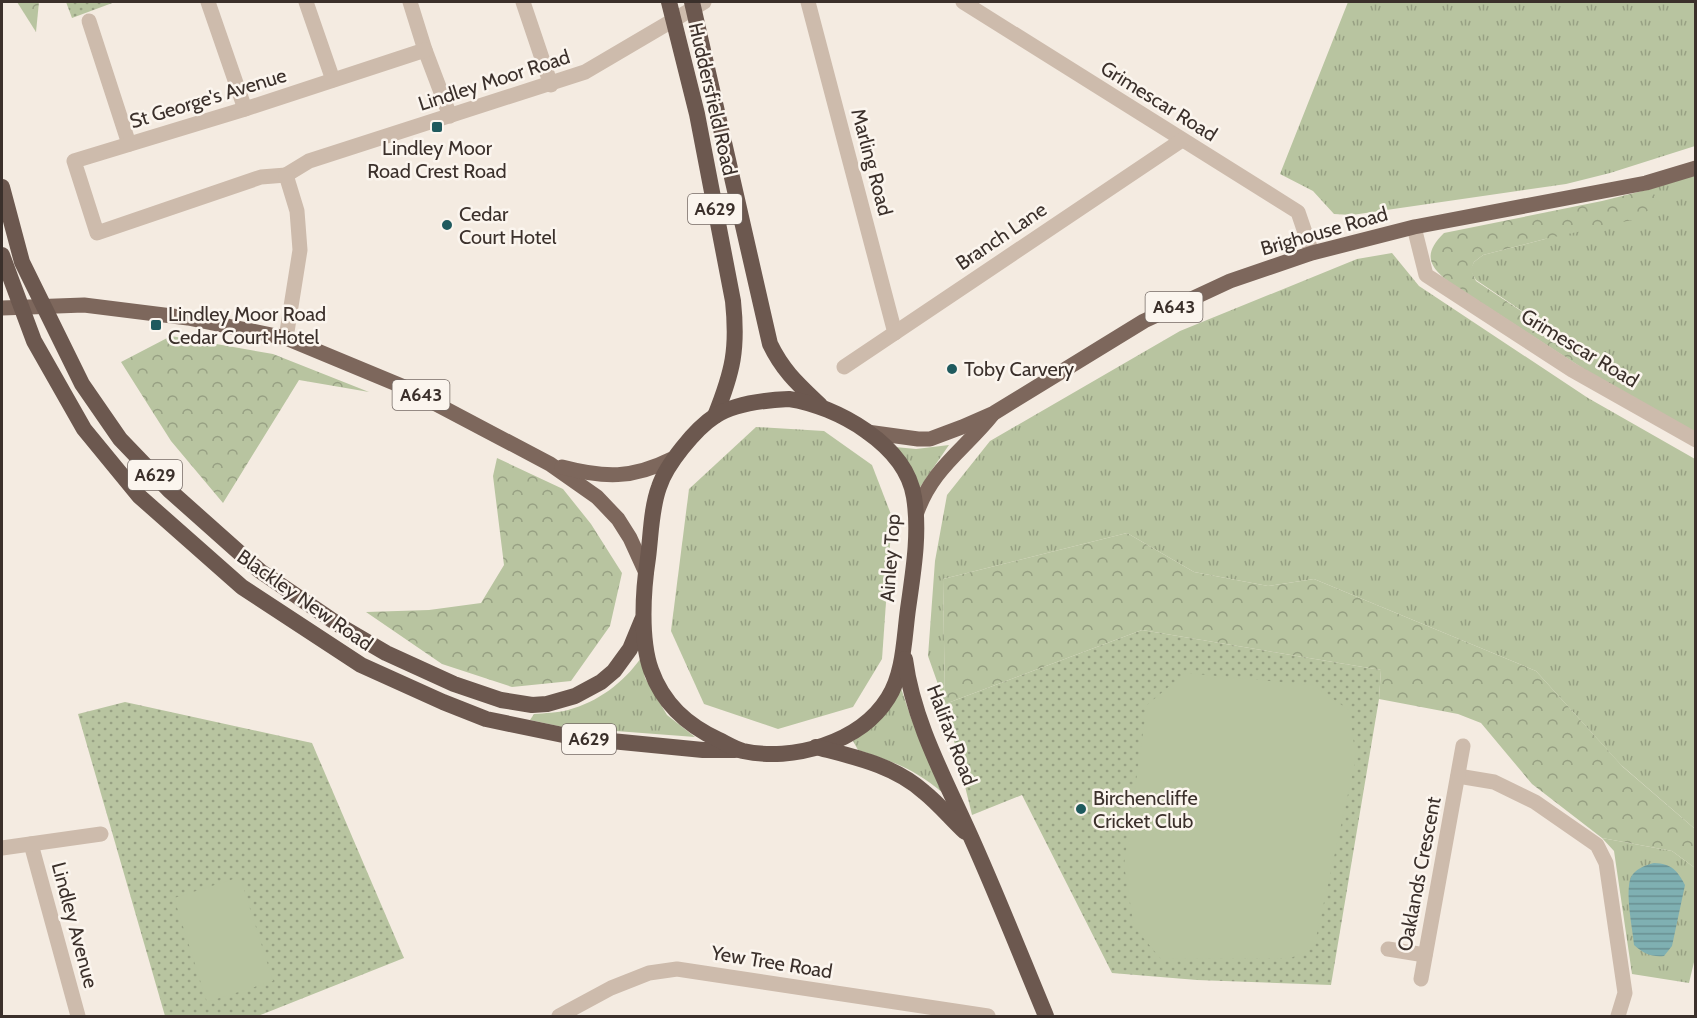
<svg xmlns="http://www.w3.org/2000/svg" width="1697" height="1018" font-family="Cabin,sans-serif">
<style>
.grass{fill:url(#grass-tufts)}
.forest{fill:url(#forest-crowns)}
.park{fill:url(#park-dots)}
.pitch{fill:#b8c4a0}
.water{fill:url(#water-rules)}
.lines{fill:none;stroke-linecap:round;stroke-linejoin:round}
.minor{stroke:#cdbbac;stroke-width:15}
.primary{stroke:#7d675c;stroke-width:15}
.trunk{stroke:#6c584f;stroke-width:16}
.poi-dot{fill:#1f5a5e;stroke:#fbf5ee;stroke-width:2}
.labels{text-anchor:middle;stroke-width:5;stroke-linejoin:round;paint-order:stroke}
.shield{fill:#fbf5ee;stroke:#756b66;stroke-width:1.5}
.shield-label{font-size:18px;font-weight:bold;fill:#3b302b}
.street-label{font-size:20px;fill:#3b302b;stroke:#fbf5ee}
.poi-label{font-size:20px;fill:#3b302b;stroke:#fbf5ee;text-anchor:start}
</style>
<defs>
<pattern id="grass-tufts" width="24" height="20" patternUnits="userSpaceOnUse" patternTransform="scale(1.5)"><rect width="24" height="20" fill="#b8c4a0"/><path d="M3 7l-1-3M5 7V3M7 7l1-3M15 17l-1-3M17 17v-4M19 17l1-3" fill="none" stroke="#97a083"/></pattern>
<pattern id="forest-crowns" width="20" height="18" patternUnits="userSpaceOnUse" patternTransform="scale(1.5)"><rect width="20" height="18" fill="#b8c4a0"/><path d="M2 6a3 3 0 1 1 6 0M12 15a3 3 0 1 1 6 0" fill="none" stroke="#97a083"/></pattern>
<pattern id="park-dots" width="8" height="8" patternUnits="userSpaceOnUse" patternTransform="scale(1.5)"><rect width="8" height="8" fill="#b8c4a0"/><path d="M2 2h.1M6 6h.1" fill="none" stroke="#97a083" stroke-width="1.8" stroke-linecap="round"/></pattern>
<pattern id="water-rules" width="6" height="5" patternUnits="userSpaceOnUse" patternTransform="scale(1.5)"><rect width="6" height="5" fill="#7fb0b2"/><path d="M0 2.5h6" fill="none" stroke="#699091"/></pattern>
</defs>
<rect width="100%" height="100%" fill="#f4ebe1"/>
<g class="grass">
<polygon points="1348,2 1695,2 1695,146 1610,173 1566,184 1352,215 1334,214 1313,191 1280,174"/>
<polygon points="1695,175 1695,436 1604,382 1578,349 1476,280 1470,270 1474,262 1483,255 1545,239 1650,189"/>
<polygon points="1392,253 1419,286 1588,398 1695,459 1695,829 1621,765 1536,671 1314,579 1268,586 1194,572 1127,533 943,579 945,704 928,656 935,561 947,495 990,441 1180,331 1357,259"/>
<polygon points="756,427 824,431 872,465 892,517 882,659 853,707 778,729 704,704 671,631 689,489"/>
<polygon points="949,445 918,490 895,447 916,449"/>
<path d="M 641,658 L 645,678 L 667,715 L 695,737 L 563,727 L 530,720 L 534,714 C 545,713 557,713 568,710 C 598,702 623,683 641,658 Z"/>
<path d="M 901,688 L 911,718 L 944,794 C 915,769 894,762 858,750 L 853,741 C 877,726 887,712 901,688 Z"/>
<polygon points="1602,838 1672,851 1695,868 1695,958 1689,983 1632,974 1614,851"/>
</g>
<g class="forest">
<polygon points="17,2 39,2 36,32"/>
<path d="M 1650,189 L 1661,203 L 1632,220 L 1545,239 L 1483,255 L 1474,262 L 1471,270 L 1476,281 L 1578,349 L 1614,382 L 1604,382 L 1449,282 C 1427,265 1424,253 1444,233 L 1602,201 Z"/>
<polygon points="171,336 273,354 369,392 299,380 223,503 171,441 121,362"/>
<polygon points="497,458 563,489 591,524 622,573 610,626 571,681 512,687 442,664 366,612 429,610 481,603 504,565 493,476"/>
<polygon points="1127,533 1194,572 1268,586 1314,579 1536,671 1623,767 1695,829 1695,868 1672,851 1602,838 1532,784 1481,723 1458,714 1379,699 1381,670 1142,630 945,704 943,579"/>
</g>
<g class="park">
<polygon points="66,2 115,2 72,18"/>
<polygon points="1142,630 1381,670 1379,699 1331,985 1197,980 1112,973 1022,795 972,815 945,704"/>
<polygon points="125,702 312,743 404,958 258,1016 165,1016 78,714"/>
</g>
<g class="pitch">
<polygon points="1185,673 1313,685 1349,710 1356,758 1314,947 1291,958 1161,959 1134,927 1124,865 1147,705"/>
<polygon points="240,877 273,981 207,1002 174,898"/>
</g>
<path class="water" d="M 1654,863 C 1672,864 1677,870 1685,885 L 1672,946 L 1664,956 C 1651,957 1644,954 1634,945 C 1633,930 1623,885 1633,874 C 1638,868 1646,865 1654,863 Z"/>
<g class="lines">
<g class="minor">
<polyline points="208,2 245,109"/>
<polyline points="306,2 333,80"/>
<polyline points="410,2 425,50 450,116"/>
<polyline points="523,2 551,85"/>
<polyline points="808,2 895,333"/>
<polyline points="963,2 1298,212 1312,253"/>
<polyline points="89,21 129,144"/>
<polyline points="286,175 261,177 97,233 74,161 245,109 425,50"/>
<polyline points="1414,227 1426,275 1572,370 1696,440"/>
<polyline points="286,338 300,250 297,211 286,175 309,161 585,72 704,2"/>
<polyline points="844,367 1182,140"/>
<polyline points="1458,776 1494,782 1535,802 1597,845 1606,863 1625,993 1618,1016"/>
<polyline points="31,844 78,1016"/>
<polyline points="2,848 101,834"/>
<polyline points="1388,949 1425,955"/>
<polyline points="1421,979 1463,746"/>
<polyline points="559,1016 611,988 649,973 677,969 988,1016"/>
</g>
<g class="primary">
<polyline points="2,308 84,305 188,318 286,338 404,387 550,464 597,497 618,519 630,538 646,573"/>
<polyline points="867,432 918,439 930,439 962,427 994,413 1144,321 1230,281 1312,253 1414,227 1646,183 1696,168"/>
<path d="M 562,467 C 604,478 632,479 672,459"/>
<path d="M 916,515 C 931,469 964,450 992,415"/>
</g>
<g class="trunk">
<path d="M 669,2 L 697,114 L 733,301 C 738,349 733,371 715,416"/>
<path d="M 692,2 L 770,344 C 783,371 798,384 820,405"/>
<polyline points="2,187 22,262 82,384 120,439 169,490 260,571 345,629 386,653 454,684 501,700 532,705 547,704 575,696 601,682 614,671 630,649 642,620"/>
<polyline points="2,255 34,341 84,429 139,496 242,587 361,665 443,702 486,719 563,735 601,740 703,750 735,750"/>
<path d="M 789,399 C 837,406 906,445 914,497 C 920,534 913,573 908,609 C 904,638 904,673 888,698 C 860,743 792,762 743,751 C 735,749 727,744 719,740 C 687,725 663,704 651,670 C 640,639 643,590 648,558 C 651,535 651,509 659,487 C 666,465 695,429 715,416 C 736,403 765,400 789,399 Z"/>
<path d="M 905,659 C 913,721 945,779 970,835 C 997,895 1021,956 1046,1016"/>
<path d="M 816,747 C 854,757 894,765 924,792 C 939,804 951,819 965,832"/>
</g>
</g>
<g class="poi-dot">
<rect x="431" y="121" width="12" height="12" rx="3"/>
<circle cx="447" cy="225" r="6"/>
<rect x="150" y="319" width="12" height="12" rx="3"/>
<circle cx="952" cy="369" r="6"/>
<circle cx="1081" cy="809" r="6"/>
</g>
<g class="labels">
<g class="shield">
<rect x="688" y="194" width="54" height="30" rx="4.5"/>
<rect x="1145.5" y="292" width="57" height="30" rx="4.5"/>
<rect x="392.5" y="380" width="57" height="30" rx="4.5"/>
<rect x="128" y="460" width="54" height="30" rx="4.5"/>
<rect x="562" y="724" width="54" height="30" rx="4.5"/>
</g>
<g class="shield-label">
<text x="715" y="215">A629</text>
<text x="1174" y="313">A643</text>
<text x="421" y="401">A643</text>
<text x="155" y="481">A629</text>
<text x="589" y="745">A629</text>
</g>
<g class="street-label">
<text transform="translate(494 80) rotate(-18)" y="7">Lindley Moor Road</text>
<text transform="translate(208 98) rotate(-17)" y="7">St George's Avenue</text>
<text transform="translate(713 99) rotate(77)" y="7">Huddersfield Road</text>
<text transform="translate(1159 101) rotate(32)" y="7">Grimescar Road</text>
<text transform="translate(872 162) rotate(75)" y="7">Marling Road</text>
<text transform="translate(1324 231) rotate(-16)" y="7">Brighouse Road</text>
<text transform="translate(1001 236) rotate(-34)" y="7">Branch Lane</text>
<text transform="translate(1580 348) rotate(31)" y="7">Grimescar Road</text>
<text transform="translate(890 558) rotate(-86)" y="7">Ainley Top</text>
<text transform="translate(305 600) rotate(35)" y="7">Blackley New Road</text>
<text transform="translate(952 735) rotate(69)" y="7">Halifax Road</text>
<text transform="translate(1419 874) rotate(-79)" y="7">Oaklands Crescent</text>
<text transform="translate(75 925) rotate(75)" y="7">Lindley Avenue</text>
<text transform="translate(772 962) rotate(9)" y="7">Yew Tree Road</text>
</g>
<g class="poi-label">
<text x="437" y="155" text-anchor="middle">Lindley Moor<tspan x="437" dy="23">Road Crest Road</tspan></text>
<text x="459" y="221">Cedar<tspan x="459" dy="23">Court Hotel</tspan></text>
<text x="168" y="321">Lindley Moor Road<tspan x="168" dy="23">Cedar Court Hotel</tspan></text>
<text x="964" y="376">Toby Carvery</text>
<text x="1093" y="805">Birchencliffe<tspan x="1093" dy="23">Cricket Club</tspan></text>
</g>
</g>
<rect width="1697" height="1018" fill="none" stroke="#3b302b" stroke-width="6"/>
</svg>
